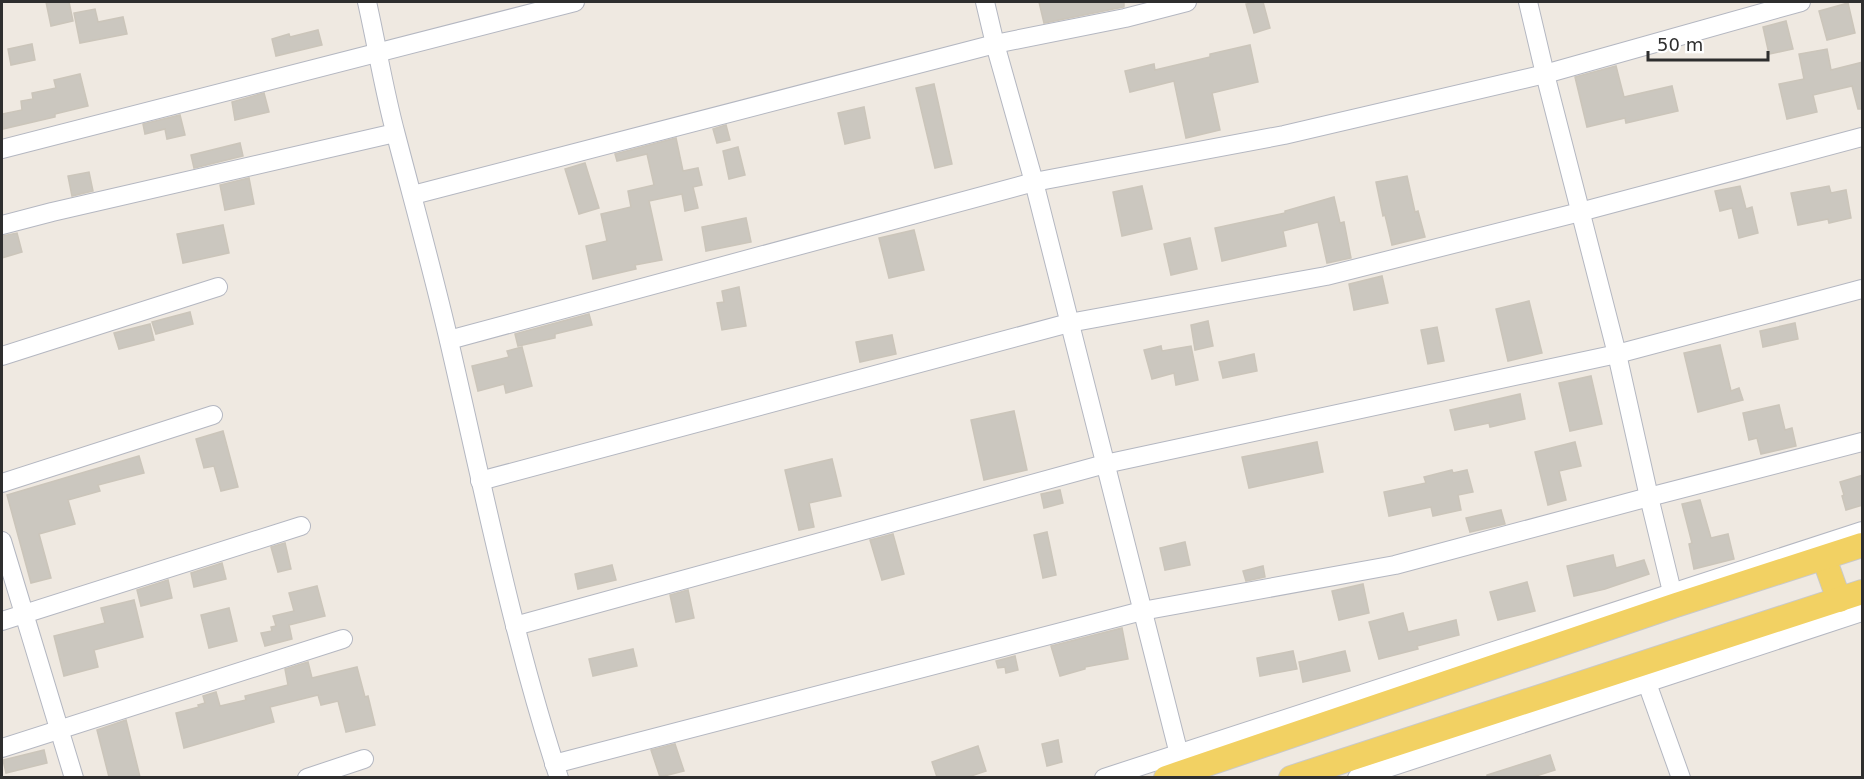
<svg xmlns="http://www.w3.org/2000/svg" width="1864" height="779" font-family="'DejaVu Sans',sans-serif">
<style>
.building{fill:#cbc7bf;stroke:#cbc5ba;stroke-width:1.5}
.lines{fill:none;stroke-linecap:round;stroke-linejoin:round}
.minor-casing{stroke:#b4b7c1;stroke-width:20}
.major-casing{stroke:#c9c9c9;stroke-width:26}
.minor{stroke:#fff;stroke-width:18}
.major{stroke:#f2d163;stroke-width:24}
</style>
<rect width="100%" height="100%" fill="#efe9e1"/>
<g class="building">
<polygon points="46,2 69,2 73,21 51,26"/>
<polygon points="1039,2 1124,2 1124,7 1044,23"/>
<polygon points="1257,2 1263,2 1270,28 1254,33 1246,4"/>
<polygon points="1848,3 1855,33 1827,40 1819,11"/>
<polygon points="95,9 98,22 123,17 127,34 80,43 74,13"/>
<polygon points="1786,21 1793,49 1769,54 1763,27"/>
<polygon points="318,30 322,45 276,56 272,39 289,34 290,37"/>
<polygon points="32,44 35,60 11,65 8,49"/>
<polygon points="1250,45 1258,82 1212,93 1220,130 1186,138 1174,81 1130,92 1125,71 1154,64 1155,70 1210,57 1210,54"/>
<polygon points="1827,49 1831,70 1863,62 1863,109 1858,109 1852,86 1813,95 1817,112 1787,119 1779,84 1804,79 1799,54"/>
<polygon points="1616,66 1624,97 1672,86 1678,111 1626,123 1625,118 1587,127 1575,77"/>
<polygon points="80,74 88,106 55,114 55,117 3,129 2,114 22,110 21,101 33,99 32,93 56,88 54,80"/>
<polygon points="934,84 952,164 935,168 916,88"/>
<polygon points="264,93 269,112 235,120 232,102"/>
<polygon points="864,107 870,138 845,144 838,113"/>
<polygon points="180,115 185,135 167,139 165,129 145,134 143,124"/>
<polygon points="726,125 730,140 717,143 713,129"/>
<polygon points="676,138 683,171 698,168 702,185 693,187 698,208 685,211 682,194 649,201 662,260 635,265 636,269 593,279 586,246 607,241 601,214 631,207 628,191 654,185 647,154 617,161 615,154"/>
<polygon points="240,143 243,156 194,168 191,155"/>
<polygon points="738,147 745,175 729,179 723,151"/>
<polygon points="585,163 599,208 579,214 565,169"/>
<polygon points="89,172 93,191 72,196 68,176"/>
<polygon points="1407,176 1415,212 1418,211 1425,237 1392,245 1385,215 1383,216 1376,182"/>
<polygon points="249,178 254,204 225,210 220,185"/>
<polygon points="1142,186 1152,229 1122,236 1113,192"/>
<polygon points="1740,186 1746,209 1752,207 1758,233 1739,238 1732,208 1720,211 1715,191"/>
<polygon points="1829,186 1831,193 1846,190 1851,218 1829,223 1828,219 1798,225 1791,193"/>
<polygon points="1334,197 1340,223 1344,222 1351,258 1327,263 1318,222 1283,231 1286,246 1222,261 1215,228 1285,213 1285,211"/>
<polygon points="746,218 751,242 706,251 702,227"/>
<polygon points="223,225 229,253 183,263 177,234"/>
<polygon points="914,230 924,270 889,278 879,238"/>
<polygon points="17,233 22,252 2,258 2,236"/>
<polygon points="1190,238 1197,269 1171,275 1164,244"/>
<polygon points="1382,276 1388,303 1354,310 1349,284"/>
<polygon points="739,287 746,326 722,330 717,303 724,302 722,291"/>
<polygon points="1529,301 1542,353 1508,361 1496,309"/>
<polygon points="190,312 193,324 156,334 152,322"/>
<polygon points="589,314 592,325 555,334 555,338 518,346 515,334"/>
<polygon points="1208,321 1213,346 1195,350 1191,325"/>
<polygon points="1795,323 1798,339 1763,347 1760,331"/>
<polygon points="150,324 154,340 119,349 114,333"/>
<polygon points="1437,327 1444,361 1428,364 1421,330"/>
<polygon points="892,335 896,354 860,362 856,342"/>
<polygon points="1720,345 1731,391 1739,388 1743,400 1698,412 1684,353"/>
<polygon points="1161,346 1162,351 1191,346 1198,380 1176,385 1174,373 1152,379 1144,350"/>
<polygon points="522,347 532,386 506,393 504,384 478,391 472,366 509,357 507,351"/>
<polygon points="1254,354 1257,371 1223,378 1219,362"/>
<polygon points="1591,376 1602,424 1570,431 1559,383"/>
<polygon points="1520,394 1525,419 1490,427 1489,423 1455,430 1450,410"/>
<polygon points="1779,405 1785,430 1792,428 1796,446 1761,454 1757,438 1749,440 1743,413"/>
<polygon points="1014,411 1027,470 984,480 971,420"/>
<polygon points="223,431 238,487 221,491 214,466 204,468 196,439"/>
<polygon points="1317,442 1323,472 1249,488 1242,457"/>
<polygon points="1575,442 1581,466 1559,471 1566,500 1548,505 1535,452"/>
<polygon points="139,456 144,473 98,485 100,491 68,500 75,524 39,534 51,578 31,583 7,495"/>
<polygon points="832,459 841,496 809,503 814,527 799,530 785,470"/>
<polygon points="1452,470 1453,473 1467,470 1473,492 1458,495 1461,510 1433,516 1431,507 1389,516 1384,492 1426,483 1424,477"/>
<polygon points="1863,475 1863,505 1846,510 1842,496 1844,495 1840,482"/>
<polygon points="1060,490 1063,503 1044,508 1041,494"/>
<polygon points="1700,500 1711,538 1728,534 1734,559 1694,569 1689,544 1692,543 1682,504"/>
<polygon points="1501,510 1505,524 1470,532 1466,518"/>
<polygon points="1047,532 1056,575 1043,578 1034,535"/>
<polygon points="893,534 904,574 882,580 870,540"/>
<polygon points="1185,542 1190,565 1165,570 1160,548"/>
<polygon points="285,543 291,569 278,572 271,547"/>
<polygon points="1613,555 1616,568 1644,560 1649,574 1605,589 1574,596 1567,566"/>
<polygon points="222,563 226,579 194,587 191,573"/>
<polygon points="612,565 616,580 578,589 575,574"/>
<polygon points="1263,566 1265,577 1246,581 1243,571"/>
<polygon points="168,580 172,598 141,606 137,590"/>
<polygon points="1527,582 1535,611 1498,620 1490,592"/>
<polygon points="1363,584 1369,613 1339,620 1332,591"/>
<polygon points="317,586 325,616 289,625 292,639 265,646 261,633 272,631 271,627 276,626 273,616 294,611 289,593"/>
<polygon points="688,590 694,618 676,622 670,595"/>
<polygon points="134,600 143,637 94,650 98,667 64,676 54,636 105,623 101,608"/>
<polygon points="229,608 237,641 209,648 201,615"/>
<polygon points="1403,613 1408,632 1456,620 1459,635 1417,646 1418,649 1379,659 1369,622"/>
<polygon points="1122,628 1128,659 1085,667 1085,669 1060,676 1051,646"/>
<polygon points="633,649 637,666 593,676 589,659"/>
<polygon points="1293,651 1297,669 1260,676 1257,658"/>
<polygon points="1345,651 1350,671 1303,682 1299,662"/>
<polygon points="1015,656 1018,670 1006,673 1005,667 998,668 996,661"/>
<polygon points="308,662 312,678 357,667 365,697 368,696 375,725 346,732 338,701 321,705 318,695 270,707 274,722 184,748 176,713 199,707 198,705 205,703 203,696 216,692 220,706 246,700 245,696 288,685 285,669"/>
<polygon points="126,720 140,777 109,777 97,730"/>
<polygon points="1058,740 1062,762 1047,766 1042,744"/>
<polygon points="675,744 684,771 660,777 651,750"/>
<polygon points="978,746 986,771 968,777 937,777 932,762"/>
<polygon points="44,750 47,763 6,773 3,760"/>
<polygon points="1550,755 1555,770 1533,777 1487,777 1487,775"/>
</g>
<g class="lines">
<defs>
<g id="minor">
<path d="M 367,2 C 377,46 384,91 396,135 C 414,204 433,272 449,341 C 483,487 512,635 559,778"/>
<polyline points="985,2 995,44 1034,182 1185,778"/>
<polyline points="1528,2 1545,74 1617,354 1649,497 1675,604"/>
<polyline points="2,149 575,2"/>
<polyline points="413,195 995,44 1125,18 1187,2"/>
<polyline points="2,225 52,212 395,133"/>
<polyline points="449,340 1034,182 1284,135 1545,74 1801,2"/>
<polyline points="2,356 218,287"/>
<polyline points="480,481 1069,323 1326,276 1580,212 1862,137"/>
<polyline points="2,483 213,415"/>
<polyline points="2,541 74,778"/>
<polyline points="2,621 301,526"/>
<polyline points="515,626 1105,464 1617,354 1862,289"/>
<polyline points="1643,672 1681,778"/>
<polyline points="2,748 343,639"/>
<polyline points="554,764 1142,611 1395,565 1649,497 1862,442"/>
<polyline points="307,778 364,759"/>
<polyline points="1104,778 1862,531"/>
<polyline points="1357,778 1862,612"/>
</g>
<g id="major">
<polyline points="1824,558 1839,600"/>
<polyline points="1166,778 1676,605 1862,545"/>
<polyline points="1291,778 1862,592"/>
</g>
</defs>
<use href="#minor" class="minor-casing"/>
<use href="#major" class="major-casing"/>
<use href="#minor" class="minor"/>
<use href="#major" class="major"/>
</g>
<rect width="1864" height="779" fill="none" stroke="#2e2e2e" stroke-width="6"/>
<path d="M1648 51v9h120v-9" fill="none" stroke="#2e2e2e" stroke-width="3"/>
<text x="1657" y="51" font-size="18" fill="#2e2e2e" stroke="#ffffff" stroke-width="4.5" paint-order="stroke">50 m</text>
</svg>
